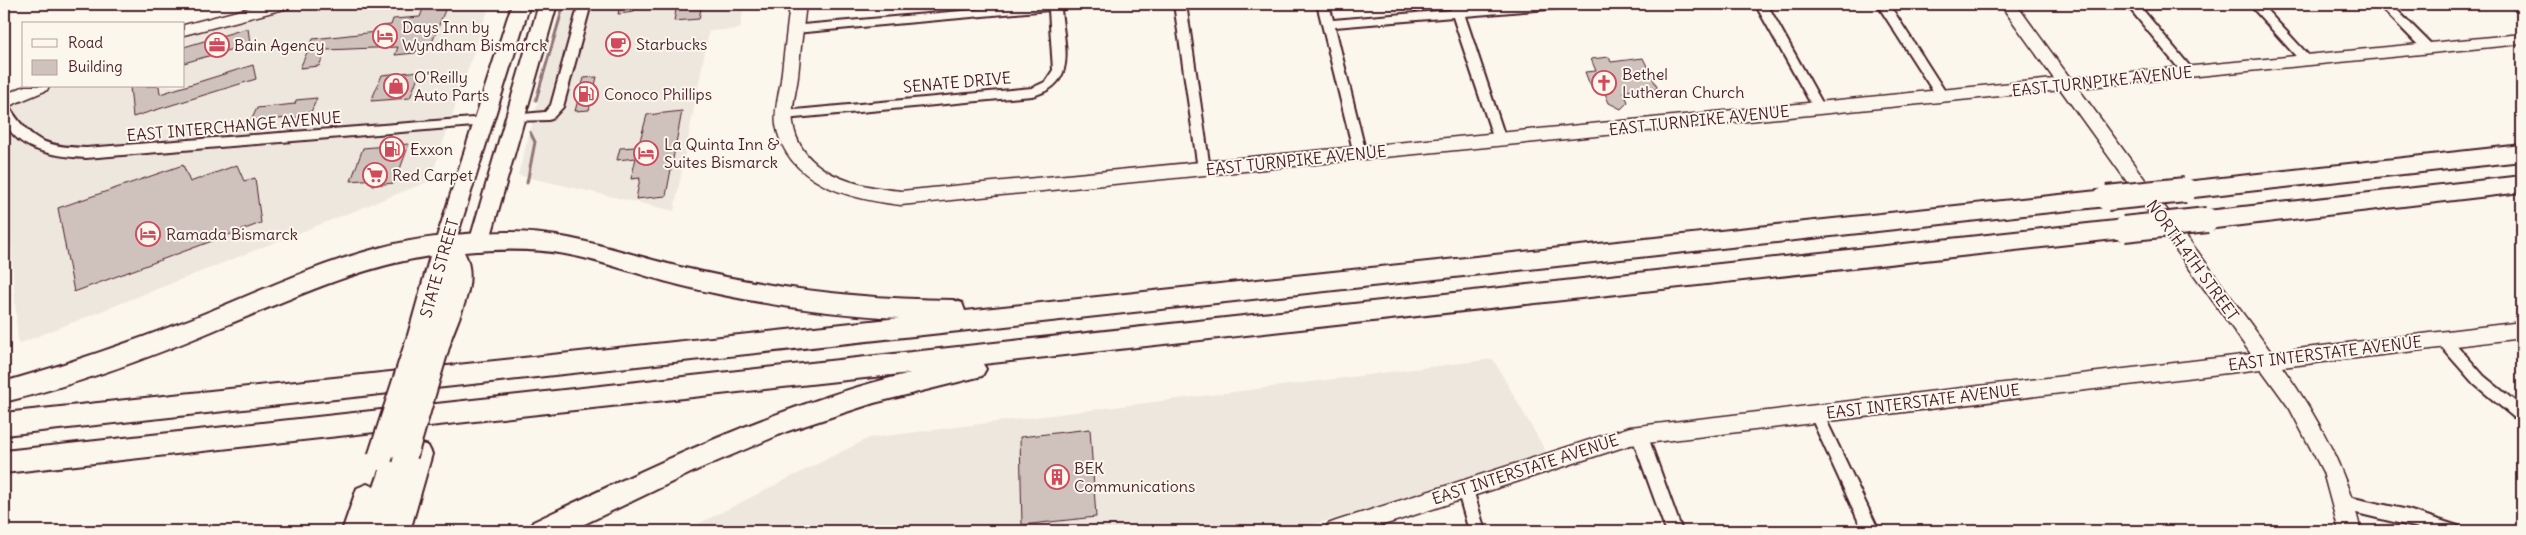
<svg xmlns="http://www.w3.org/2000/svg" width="2526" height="535" font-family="Delius,sans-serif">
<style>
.built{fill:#eee7de}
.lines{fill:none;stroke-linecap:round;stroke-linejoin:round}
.stream{stroke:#907477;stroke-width:3}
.building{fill:#cfc2bc;stroke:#4a1f2b}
.street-casing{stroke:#4a1f2b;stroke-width:4}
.secondary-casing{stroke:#4a1f2b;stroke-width:3}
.primary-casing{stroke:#4a1f2b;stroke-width:4}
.highway-casing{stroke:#4a1f2b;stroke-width:4}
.street{fill:#fbf7ec;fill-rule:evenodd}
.secondary{fill:#fbf7ec;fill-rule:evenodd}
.primary{fill:#fbf7ec;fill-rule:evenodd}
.highway{fill:#fbf7ec;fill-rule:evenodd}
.highway-bridge-casing{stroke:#4a1f2b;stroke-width:28;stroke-linecap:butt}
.highway-bridge{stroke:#fbf7ec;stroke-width:24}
.labels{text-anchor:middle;stroke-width:4;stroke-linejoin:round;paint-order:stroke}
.poi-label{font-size:16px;fill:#4a1f2b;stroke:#fbf7ec;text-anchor:start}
.street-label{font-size:16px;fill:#4a1f2b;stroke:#fbf7ec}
</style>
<rect width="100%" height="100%" fill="#fbf7ec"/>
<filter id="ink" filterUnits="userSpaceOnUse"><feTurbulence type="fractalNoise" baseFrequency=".02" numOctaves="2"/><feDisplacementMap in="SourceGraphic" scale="10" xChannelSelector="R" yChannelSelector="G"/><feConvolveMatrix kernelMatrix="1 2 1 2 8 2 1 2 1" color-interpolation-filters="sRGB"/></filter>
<g filter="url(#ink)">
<g class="built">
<polygon points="304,4 490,4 430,181 18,344 8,199 4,205 4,109 10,106 7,103 47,86 184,86 184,34 263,11"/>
<polygon points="565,4 744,4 740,29 709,31 674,211 518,175"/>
<polygon points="1493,359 1546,452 1469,481 1290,531 684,531 869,438"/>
</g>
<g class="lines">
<g class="stream">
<polyline points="536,100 564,4"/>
<polyline points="527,183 535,142 530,132"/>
</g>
</g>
<g class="building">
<polygon points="620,4 636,4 634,12 618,14"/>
<polygon points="677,4 702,4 699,19 674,21"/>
<polygon points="447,5 431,45 417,50 415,53 395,55 398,47 326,50 319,66 300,68 313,39 376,32 382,26 391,25 393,19 420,17 424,6"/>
<polygon points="248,28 250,44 184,63 184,47"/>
<polygon points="1609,57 1611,62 1643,58 1658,89 1623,91 1628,102 1621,109 1609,103 1601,84 1590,85 1585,72 1596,71 1591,59"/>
<polygon points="253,65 256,79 133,117 130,86 159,86 160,94"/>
<polygon points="420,71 410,98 371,101 382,75"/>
<polygon points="597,77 589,110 575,111 584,78"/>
<polygon points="317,98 311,112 301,113 300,117 267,120 265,124 249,125 257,108 295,104 296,100"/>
<polygon points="682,111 666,196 636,199 640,178 631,179 636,158 617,160 620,148 636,147 639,144 647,115"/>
<polygon points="409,144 395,183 372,185 374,179 351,181 363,148"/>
<polygon points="183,165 190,182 237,165 244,181 255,178 261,223 74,292 58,208"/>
<polygon points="1090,429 1096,517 1022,525 1020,437"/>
</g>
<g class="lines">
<defs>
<g id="street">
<polygon points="579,4 591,4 563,107 552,119 548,120 512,121 510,118 512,115 545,112 551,105"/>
<path d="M 1040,4 L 1086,4 L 1080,8 L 1061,9 C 1064,47 1079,84 1032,96 L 784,119 L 778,115 L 784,111 L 1032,88 L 1045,82 L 1053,70 L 1049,10 L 795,33 L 789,29 L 791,26 Z"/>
<polygon points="1174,4 1186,4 1210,169 1204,174 1198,169"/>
<polygon points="1317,4 1329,4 1333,20 1451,10 1449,4 1461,4 1462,9 1519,4 1566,4 1560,8 1465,16 1506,140 1500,144 1494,140 1453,17 1335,27 1366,154 1360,159 1354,154"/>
<polygon points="1755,4 1767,4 1825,108 1823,111 1815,111"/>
<polygon points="1877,4 1889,4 1946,93 1948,96 1946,99 1938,99"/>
<polygon points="2126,4 2138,4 2192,69 2194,72 2192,75 2184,75"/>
<polygon points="2249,4 2261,4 2310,57 2312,60 2310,63 2302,63"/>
<polygon points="2378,4 2391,4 2432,45 2434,48 2432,51 2424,51"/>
<polygon points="2510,4 2522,4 2522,13"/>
<path d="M 4,104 L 8,105 C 30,141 45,147 86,148 L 486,117 L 492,121 L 486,125 L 86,158 C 52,156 1,149 4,104 Z"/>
<polygon points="2443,333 2448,335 2484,376 2522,407 2522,422 2517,420 2474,384 2438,343 2436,339 2438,335"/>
<polygon points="1816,407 1821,409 1879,531 1863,531 1809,413 1811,409"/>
<polygon points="1639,428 1644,430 1647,434 1682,531 1666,531 1631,434 1634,430"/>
<polygon points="1465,482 1471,484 1473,489 1485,531 1469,531 1457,489 1459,484"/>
<polygon points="2344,496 2408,510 2458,526 2460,531 2431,531 2344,510 2338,508 2336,503 2338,498"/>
</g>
<g id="secondary">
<polygon points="264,4 290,4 288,8 184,35 184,25"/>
<path d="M 790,4 L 806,4 C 803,28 800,53 798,77 C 796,92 791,108 793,123 C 800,174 858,187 901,191 L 2054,79 L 2000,4 L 2016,4 L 2070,78 L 2522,34 L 2522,44 L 2078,88 L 2271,352 L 2522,322 L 2522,338 L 2282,367 C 2319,418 2346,469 2361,531 L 2339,531 L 2323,472 L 2290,409 L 2261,369 L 1630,445 L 1365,531 L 1325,531 L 1328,524 L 1336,521 L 1630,427 L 2251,354 L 2061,90 L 901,205 C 850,199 787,184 776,125 C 774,110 779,94 781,80 C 784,54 787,29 790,4 Z"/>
<polygon points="25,86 49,86 47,90 4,108 4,95"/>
</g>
<g id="primary">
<polygon points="512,4 530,4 454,246 451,252 444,254 437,252 434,246"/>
<polygon points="539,4 557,4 489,243 486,249 479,251 472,249 469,243"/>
</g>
<g id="highway">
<polygon points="2522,145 2522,161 2185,198 2177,196 2174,190 2177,184 2185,182"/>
<polygon points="2522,176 2522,192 2207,229 2199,226 2195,220 2199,214 2207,211"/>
<path d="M 2107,190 L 2115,192 L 2118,198 L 2115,204 L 2107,206 L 4,435 L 4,413 L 899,318 C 825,314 751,303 679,285 C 641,276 604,261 565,254 C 532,248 497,249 464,252 C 479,280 461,311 451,339 L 448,346 L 439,349 L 429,344 L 427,349 L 418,352 L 409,349 L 406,342 L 430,256 C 359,267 295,297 229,324 C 157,355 80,384 4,402 L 4,382 C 67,364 129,343 191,319 C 252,295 311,266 375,249 C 417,237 462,233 506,232 C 568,231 621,253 680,267 C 769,288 861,299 953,300 L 962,303 L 965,311 Z"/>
<path d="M 2124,220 L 2132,223 L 2136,229 L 2132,235 L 2124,238 L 983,364 L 986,369 L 982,376 L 874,403 L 788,431 L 699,469 L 570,531 L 529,531 L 533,522 C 656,464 777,405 910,373 L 4,473 L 4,451 Z"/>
<polygon points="419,443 428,446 432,454 410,531 342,531 357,488 367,484 374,487 388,448 397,445 408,450 410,446"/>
</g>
</defs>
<use href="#street" class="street-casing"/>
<use href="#secondary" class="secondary-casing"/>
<use href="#primary" class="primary-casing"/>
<use href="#highway" class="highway-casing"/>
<use href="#street" class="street"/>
<use href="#secondary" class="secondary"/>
<use href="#primary" class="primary"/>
<use href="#highway" class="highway"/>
<defs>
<g id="highway-bridge">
<polyline points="2107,198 2185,190"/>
<polyline points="2124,229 2207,220"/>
<polyline points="405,455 439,339"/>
<polyline points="380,458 418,342"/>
</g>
</defs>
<use href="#highway-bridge" class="highway-bridge-casing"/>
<use href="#highway-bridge" class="highway-bridge"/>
</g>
</g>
<defs>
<symbol id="hotel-ring" viewBox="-11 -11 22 22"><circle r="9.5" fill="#fbf7ec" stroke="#d1495b" stroke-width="1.5"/><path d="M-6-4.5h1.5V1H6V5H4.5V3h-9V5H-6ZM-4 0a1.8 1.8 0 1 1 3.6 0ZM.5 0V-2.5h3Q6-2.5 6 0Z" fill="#d1495b"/></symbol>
<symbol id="cafe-ring" viewBox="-11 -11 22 22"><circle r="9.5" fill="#fbf7ec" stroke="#d1495b" stroke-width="1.5"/><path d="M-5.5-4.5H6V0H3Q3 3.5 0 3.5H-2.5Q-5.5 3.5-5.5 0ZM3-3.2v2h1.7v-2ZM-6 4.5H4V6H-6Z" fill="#d1495b"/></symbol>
<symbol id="office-ring" viewBox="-11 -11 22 22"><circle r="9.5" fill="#fbf7ec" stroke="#d1495b" stroke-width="1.5"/><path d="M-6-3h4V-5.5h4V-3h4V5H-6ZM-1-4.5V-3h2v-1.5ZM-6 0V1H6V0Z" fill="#d1495b"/></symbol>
<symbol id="church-ring" viewBox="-11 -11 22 22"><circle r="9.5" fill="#fbf7ec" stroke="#d1495b" stroke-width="1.5"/><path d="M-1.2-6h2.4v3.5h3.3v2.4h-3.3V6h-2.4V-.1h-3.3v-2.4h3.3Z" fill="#d1495b"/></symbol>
<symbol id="shop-ring" viewBox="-11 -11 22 22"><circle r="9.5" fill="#fbf7ec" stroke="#d1495b" stroke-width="1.5"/><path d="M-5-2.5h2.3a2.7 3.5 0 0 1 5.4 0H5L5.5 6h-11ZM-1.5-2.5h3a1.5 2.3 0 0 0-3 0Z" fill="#d1495b"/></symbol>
<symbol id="fuel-ring" viewBox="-11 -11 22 22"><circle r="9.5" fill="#fbf7ec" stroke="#d1495b" stroke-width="1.5"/><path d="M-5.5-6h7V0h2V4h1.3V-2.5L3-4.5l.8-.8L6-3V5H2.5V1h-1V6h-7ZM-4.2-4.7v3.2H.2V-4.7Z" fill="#d1495b"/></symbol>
<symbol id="supermarket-ring" viewBox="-11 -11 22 22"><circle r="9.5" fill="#fbf7ec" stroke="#d1495b" stroke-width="1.5"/><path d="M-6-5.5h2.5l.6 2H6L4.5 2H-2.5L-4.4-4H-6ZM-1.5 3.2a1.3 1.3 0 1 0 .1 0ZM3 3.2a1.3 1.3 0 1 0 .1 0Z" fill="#d1495b"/></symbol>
<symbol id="building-ring" viewBox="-11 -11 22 22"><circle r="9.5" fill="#fbf7ec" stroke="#d1495b" stroke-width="1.5"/><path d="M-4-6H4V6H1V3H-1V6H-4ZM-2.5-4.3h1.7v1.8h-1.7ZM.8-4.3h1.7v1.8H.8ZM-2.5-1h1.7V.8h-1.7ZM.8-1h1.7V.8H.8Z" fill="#d1495b"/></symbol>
</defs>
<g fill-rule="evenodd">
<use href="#hotel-ring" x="371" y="22" width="28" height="28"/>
<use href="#cafe-ring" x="604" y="30" width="28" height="28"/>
<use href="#office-ring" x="203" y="31" width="28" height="28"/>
<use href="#church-ring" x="1590" y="69" width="28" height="28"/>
<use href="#shop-ring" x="382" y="72" width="28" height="28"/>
<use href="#fuel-ring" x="572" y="80" width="28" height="28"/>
<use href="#fuel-ring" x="378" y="135" width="28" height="28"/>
<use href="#hotel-ring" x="632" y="139" width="28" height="28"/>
<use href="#supermarket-ring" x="361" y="161" width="28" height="28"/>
<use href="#hotel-ring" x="134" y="220" width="28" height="28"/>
<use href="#building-ring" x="1043" y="463" width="28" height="28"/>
</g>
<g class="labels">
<g class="poi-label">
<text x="402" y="33">Days Inn by<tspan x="402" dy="18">Wyndham Bismarck</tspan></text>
<text x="636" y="50">Starbucks</text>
<text x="234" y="51">Bain Agency</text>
<text x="1622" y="80">Bethel<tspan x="1622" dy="18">Lutheran Church</tspan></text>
<text x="414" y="83">O'Reilly<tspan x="414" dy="18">Auto Parts</tspan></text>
<text x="604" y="100">Conoco Phillips</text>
<text x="664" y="150">La Quinta Inn &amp;<tspan x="664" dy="18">Suites Bismarck</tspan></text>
<text x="410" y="155">Exxon</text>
<text x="392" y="181">Red Carpet</text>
<text x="166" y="240">Ramada Bismarck</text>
<text x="1074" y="474">BEK<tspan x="1074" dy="18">Communications</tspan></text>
</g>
<g class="street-label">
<text transform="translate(2102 81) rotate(-6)" y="6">EAST TURNPIKE AVENUE</text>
<text transform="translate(957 82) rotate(-5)" y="6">SENATE DRIVE</text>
<text transform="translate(1699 120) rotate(-6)" y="6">EAST TURNPIKE AVENUE</text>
<text transform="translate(234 126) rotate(-5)" y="6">EAST INTERCHANGE AVENUE</text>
<text transform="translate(1296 160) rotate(-6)" y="6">EAST TURNPIKE AVENUE</text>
<text transform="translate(2193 260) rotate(54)" y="6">NORTH 4TH STREET</text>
<text transform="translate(439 268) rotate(-74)" y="6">STATE STREET</text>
<text transform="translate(2325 353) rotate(-7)" y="6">EAST INTERSTATE AVENUE</text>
<text transform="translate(1923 401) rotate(-7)" y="6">EAST INTERSTATE AVENUE</text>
<text transform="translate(1525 469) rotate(-18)" y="6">EAST INTERSTATE AVENUE</text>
</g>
</g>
<rect width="2526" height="535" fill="none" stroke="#fbf7ec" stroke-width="20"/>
<rect x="10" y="10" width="2506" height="515" fill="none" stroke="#4a1f2b" stroke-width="2" filter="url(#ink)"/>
<rect x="22" y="22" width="162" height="65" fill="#fbf7ec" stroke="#b4a19f"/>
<rect x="32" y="39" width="25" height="8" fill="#fbf7ec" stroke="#b4a19f"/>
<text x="68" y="48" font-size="15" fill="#4a1f2b">Road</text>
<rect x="32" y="60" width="25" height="15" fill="#cfc2bc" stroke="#b4a19f"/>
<text x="68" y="72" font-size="15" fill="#4a1f2b">Building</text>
</svg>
